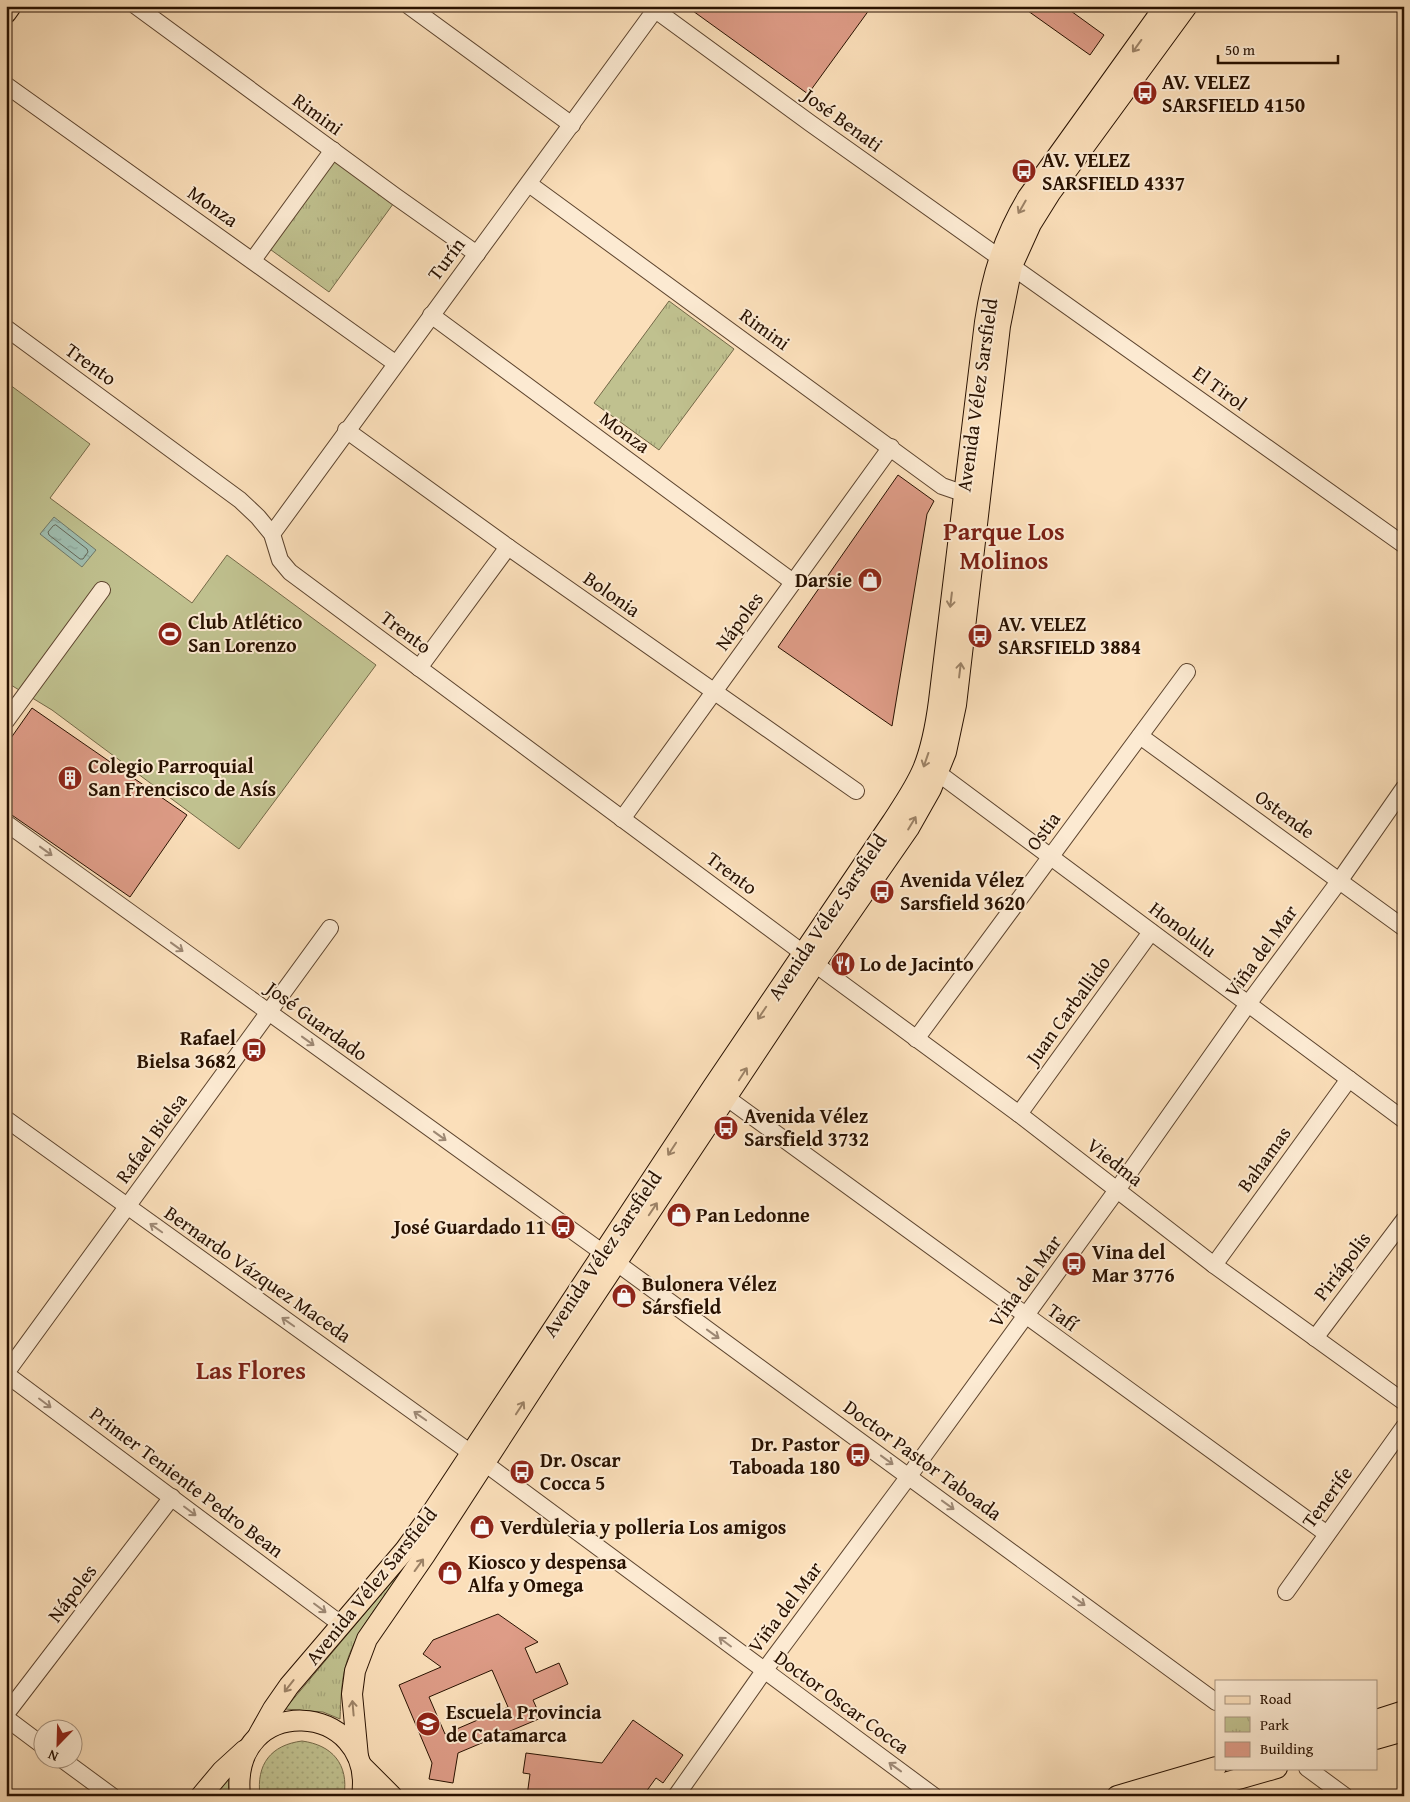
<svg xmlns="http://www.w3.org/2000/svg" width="1410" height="1802" font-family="'Gentium Book Plus',serif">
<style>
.grass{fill:url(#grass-dots);stroke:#746948}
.park{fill:url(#park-tufts);stroke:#746948}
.garden{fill:#c0c18f;stroke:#746948}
.water{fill:url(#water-ripples);stroke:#6f7869}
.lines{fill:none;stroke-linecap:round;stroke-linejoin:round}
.shore{stroke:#646758;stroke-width:1}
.building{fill:#de9c87;stroke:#281100;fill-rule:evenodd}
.minor-casing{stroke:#5d442e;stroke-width:18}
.major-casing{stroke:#281100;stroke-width:22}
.minor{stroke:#fcead2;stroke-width:16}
.major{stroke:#fbdfba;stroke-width:20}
.oneway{stroke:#9c8266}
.oneway2{stroke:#9d8874}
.labels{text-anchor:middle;stroke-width:4;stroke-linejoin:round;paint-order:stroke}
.poi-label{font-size:20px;font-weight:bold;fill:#281100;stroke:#fcead2;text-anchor:start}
.street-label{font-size:20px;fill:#281100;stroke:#fcead2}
.district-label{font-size:25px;font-weight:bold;fill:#7a1f14;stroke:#fcead2}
</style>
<defs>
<pattern id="grass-dots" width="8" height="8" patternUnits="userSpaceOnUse" patternTransform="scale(1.25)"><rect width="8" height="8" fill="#c0c18f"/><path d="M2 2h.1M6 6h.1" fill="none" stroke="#a5a57a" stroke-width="1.8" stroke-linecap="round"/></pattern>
<pattern id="park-tufts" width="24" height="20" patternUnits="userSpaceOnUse" patternTransform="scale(1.25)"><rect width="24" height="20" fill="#c0c18f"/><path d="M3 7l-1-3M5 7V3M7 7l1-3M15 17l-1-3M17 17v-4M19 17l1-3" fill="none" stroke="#a5a57a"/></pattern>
<pattern id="water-ripples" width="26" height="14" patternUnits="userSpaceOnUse" patternTransform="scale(1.25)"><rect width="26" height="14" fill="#9fbdaf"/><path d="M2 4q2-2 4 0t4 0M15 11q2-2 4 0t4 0" fill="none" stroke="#89a195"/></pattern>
</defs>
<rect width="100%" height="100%" fill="#fbdfba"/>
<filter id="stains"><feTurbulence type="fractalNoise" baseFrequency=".004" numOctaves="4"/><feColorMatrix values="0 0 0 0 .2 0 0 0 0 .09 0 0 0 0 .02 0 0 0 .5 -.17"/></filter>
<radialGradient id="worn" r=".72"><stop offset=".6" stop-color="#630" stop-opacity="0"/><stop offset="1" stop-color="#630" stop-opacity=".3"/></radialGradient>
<path class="grass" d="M 302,1741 C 332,1745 349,1764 344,1796 L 260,1796 C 256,1764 271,1745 302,1741 Z"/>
<g class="park">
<polygon points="334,155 396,200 329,292 267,247"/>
<polygon points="669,301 734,349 659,450 594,403"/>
<path d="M 402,1569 L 404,1570 C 383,1599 358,1627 347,1661 C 341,1680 341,1699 340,1719 L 323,1712 L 285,1709 Z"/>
<polygon points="229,1778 228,1796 213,1796"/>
</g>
<polygon class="garden" points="6,382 90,444 50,498 192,603 227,555 376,665 239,849 52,710 6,682"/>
<polygon class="water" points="54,517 96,550 82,567 40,534"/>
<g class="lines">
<polygon class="shore" points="56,525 87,549 88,552 83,559 80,559 49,535 48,532 53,526"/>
</g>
<g class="building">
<polygon points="686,6 872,6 808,94"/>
<polygon points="1021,6 1064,6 1104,35 1090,55"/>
<polygon points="898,475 934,501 927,514 892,726 778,647"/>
<polygon points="32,708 187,815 130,897 6,811 6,745"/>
<path d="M 498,1614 L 538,1642 L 525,1648 L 536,1673 L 559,1663 L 568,1684 L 533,1700 L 541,1718 L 458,1753 L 453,1783 L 429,1779 L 432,1763 L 399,1685 L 441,1667 L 423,1654 L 433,1640 ZM 492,1670 L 508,1707 L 445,1734 L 429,1697 Z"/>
<polygon points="633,1720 683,1755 663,1783 656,1778 643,1796 527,1796 530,1774 523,1773 526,1753 602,1763"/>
</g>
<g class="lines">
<defs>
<g id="minor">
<polyline points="136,6 395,196 477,254"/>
<polyline points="409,6 572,125"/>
<polyline points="650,6 810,123 1404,545"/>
<polyline points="6,85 395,363"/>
<polyline points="529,184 942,486 974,497"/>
<polyline points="253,260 333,150"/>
<polyline points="431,315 793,582"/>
<polyline points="6,328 240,500 258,517 272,534 280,560 290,572 803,953 815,964 1019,1114 1214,1265 1404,1402"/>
<polyline points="346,430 508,547 856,791"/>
<polyline points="272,534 655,10"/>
<polyline points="419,668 508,547"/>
<polyline points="6,721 102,590"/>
<polyline points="1140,736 1404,928"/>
<polyline points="938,773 1404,1120"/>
<polyline points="622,819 891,447"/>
<polyline points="6,823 595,1247 1216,1702"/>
<polyline points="916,1039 1187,672"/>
<polyline points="727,1098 1327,1534"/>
<polyline points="1019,1114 1151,932"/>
<polyline points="6,1119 471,1453 934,1796"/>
<polyline points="1214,1265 1349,1079"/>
<polyline points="1315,1338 1404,1220"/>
<polyline points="6,1373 330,928"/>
<polyline points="6,1374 342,1625"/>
<polyline points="1286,1592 1404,1427"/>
<polyline points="6,1714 172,1497"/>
<polyline points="6,1718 42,1745"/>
<polyline points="63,1760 112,1796"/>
<polyline points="1307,1768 1345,1796"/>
<polyline points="676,1796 764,1671 909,1476 1117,1190 1248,1004 1340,880 1404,788"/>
</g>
<g id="major">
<polyline points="6,13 11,6"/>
<polyline points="1376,1720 1404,1711"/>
<path d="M 259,1734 L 273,1709 L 289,1686 L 405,1550 L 433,1511 L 712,1088 L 892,822 C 903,805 915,788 923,769 C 932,747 936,724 939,701 L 985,322 C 992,275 1004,237 1028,197 L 1165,6"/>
<polyline points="1376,1739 1404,1731"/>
<polyline points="358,1757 352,1694 355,1671 367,1639 425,1555 549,1364 815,964 909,828 931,789 946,752 956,705 1000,326 1012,266 1031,224 1051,192 1187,6"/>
<polyline points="362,1766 392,1796"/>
<polyline points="201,1796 222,1771 245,1750"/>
<path d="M 240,1796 C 229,1691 376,1700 362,1796"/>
<polyline points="1117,1796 1216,1767"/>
<polyline points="1179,1796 1277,1768"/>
</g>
</defs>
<use href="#minor" class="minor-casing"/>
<use href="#major" class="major-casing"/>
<use href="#minor" class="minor"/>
<use href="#major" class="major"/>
</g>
<defs><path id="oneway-shaft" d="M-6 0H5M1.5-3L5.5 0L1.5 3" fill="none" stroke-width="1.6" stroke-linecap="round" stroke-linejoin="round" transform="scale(1.25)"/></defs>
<g class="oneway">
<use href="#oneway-shaft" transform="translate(1137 46) rotate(126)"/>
<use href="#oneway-shaft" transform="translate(1022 207) rotate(120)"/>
<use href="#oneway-shaft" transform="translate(951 600) rotate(97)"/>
<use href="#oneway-shaft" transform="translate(960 670) rotate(-83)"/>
<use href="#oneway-shaft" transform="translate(926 760) rotate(109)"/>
<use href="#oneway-shaft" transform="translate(912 823) rotate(-59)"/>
<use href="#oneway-shaft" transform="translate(762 1013) rotate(124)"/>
<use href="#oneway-shaft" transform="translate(743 1074) rotate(-57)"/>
<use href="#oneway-shaft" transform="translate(672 1149) rotate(123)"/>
<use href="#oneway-shaft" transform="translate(653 1209) rotate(-56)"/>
<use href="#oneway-shaft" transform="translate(520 1408) rotate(-57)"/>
<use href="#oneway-shaft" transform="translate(419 1565) rotate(-54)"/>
<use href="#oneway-shaft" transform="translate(289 1686) rotate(128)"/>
<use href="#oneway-shaft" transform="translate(353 1708) rotate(-95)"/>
</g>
<g class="oneway2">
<use href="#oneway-shaft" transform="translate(46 851) rotate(36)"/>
<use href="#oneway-shaft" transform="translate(177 947) rotate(36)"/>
<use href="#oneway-shaft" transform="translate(308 1041) rotate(36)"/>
<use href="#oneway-shaft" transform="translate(440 1136) rotate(36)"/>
<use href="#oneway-shaft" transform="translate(156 1228) rotate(-145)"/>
<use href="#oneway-shaft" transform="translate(288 1322) rotate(-145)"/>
<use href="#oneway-shaft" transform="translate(713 1334) rotate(36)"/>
<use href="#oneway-shaft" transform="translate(45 1403) rotate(37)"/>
<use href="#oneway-shaft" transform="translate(420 1416) rotate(-145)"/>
<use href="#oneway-shaft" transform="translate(887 1460) rotate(36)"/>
<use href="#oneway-shaft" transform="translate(948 1505) rotate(36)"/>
<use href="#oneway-shaft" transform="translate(190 1511) rotate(37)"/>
<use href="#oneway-shaft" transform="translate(1079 1601) rotate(36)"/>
<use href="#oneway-shaft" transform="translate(320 1608) rotate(37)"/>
<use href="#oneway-shaft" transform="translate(725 1642) rotate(-143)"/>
<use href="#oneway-shaft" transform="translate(895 1767) rotate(-144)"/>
</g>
<defs>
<symbol id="bus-disc" viewBox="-11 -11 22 22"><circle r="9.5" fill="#8f2418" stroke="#fcead2"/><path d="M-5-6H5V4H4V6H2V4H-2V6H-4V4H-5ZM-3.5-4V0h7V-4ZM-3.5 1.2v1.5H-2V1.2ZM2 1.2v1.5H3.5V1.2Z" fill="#fff"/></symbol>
<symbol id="shop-disc" viewBox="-11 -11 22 22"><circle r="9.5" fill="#8f2418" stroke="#fcead2"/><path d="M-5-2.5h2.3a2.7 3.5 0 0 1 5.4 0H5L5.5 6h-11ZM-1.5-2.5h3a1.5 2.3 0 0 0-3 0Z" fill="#fff"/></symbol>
<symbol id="stadium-disc" viewBox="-11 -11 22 22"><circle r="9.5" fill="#8f2418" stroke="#fcead2"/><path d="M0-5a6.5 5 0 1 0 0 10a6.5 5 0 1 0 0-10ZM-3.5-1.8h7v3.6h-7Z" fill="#fff"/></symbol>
<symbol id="building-disc" viewBox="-11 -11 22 22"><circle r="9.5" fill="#8f2418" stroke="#fcead2"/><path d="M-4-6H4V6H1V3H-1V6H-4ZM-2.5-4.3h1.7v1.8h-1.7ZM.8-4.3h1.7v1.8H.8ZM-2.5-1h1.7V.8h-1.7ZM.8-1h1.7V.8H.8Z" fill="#fff"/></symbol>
<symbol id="restaurant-disc" viewBox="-11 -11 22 22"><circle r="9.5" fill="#8f2418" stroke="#fcead2"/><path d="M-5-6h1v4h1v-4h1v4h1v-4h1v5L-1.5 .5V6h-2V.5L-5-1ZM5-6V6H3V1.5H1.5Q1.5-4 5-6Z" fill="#fff"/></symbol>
<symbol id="school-disc" viewBox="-11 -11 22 22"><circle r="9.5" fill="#8f2418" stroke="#fcead2"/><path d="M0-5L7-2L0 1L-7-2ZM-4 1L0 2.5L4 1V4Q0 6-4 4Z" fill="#fff"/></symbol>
</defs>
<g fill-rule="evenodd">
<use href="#bus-disc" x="1131" y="79" width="28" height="28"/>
<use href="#bus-disc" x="1010" y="157" width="28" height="28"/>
<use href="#shop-disc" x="856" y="566" width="28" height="28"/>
<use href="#stadium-disc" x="156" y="620" width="28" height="28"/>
<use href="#bus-disc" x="966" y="622" width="28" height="28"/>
<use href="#building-disc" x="56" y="764" width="28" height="28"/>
<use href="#bus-disc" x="868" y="878" width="28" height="28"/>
<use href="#restaurant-disc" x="829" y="950" width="28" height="28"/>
<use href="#bus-disc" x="240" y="1036" width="28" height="28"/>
<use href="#bus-disc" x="712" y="1114" width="28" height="28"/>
<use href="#shop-disc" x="665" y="1201" width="28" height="28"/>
<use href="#bus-disc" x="549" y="1213" width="28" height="28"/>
<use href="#bus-disc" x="1060" y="1250" width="28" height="28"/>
<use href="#shop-disc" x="610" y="1282" width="28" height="28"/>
<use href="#bus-disc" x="844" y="1441" width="28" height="28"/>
<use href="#bus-disc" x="508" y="1458" width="28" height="28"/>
<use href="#shop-disc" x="468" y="1513" width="28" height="28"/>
<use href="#shop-disc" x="436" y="1559" width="28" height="28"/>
<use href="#school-disc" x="414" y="1710" width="28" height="28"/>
</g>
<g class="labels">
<g class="poi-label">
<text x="1162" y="89">AV. VELEZ<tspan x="1162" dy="23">SARSFIELD 4150</tspan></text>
<text x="1042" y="167">AV. VELEZ<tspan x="1042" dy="23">SARSFIELD 4337</tspan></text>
<text x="852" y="587" text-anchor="end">Darsie</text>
<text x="188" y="629">Club Atlético<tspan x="188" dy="23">San Lorenzo</tspan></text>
<text x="998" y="631">AV. VELEZ<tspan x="998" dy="23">SARSFIELD 3884</tspan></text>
<text x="88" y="773">Colegio Parroquial<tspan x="88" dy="23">San Frencisco de Asís</tspan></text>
<text x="900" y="887">Avenida Vélez<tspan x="900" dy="23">Sarsfield 3620</tspan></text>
<text x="860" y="971">Lo de Jacinto</text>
<text x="236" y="1045" text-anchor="end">Rafael<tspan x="236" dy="23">Bielsa 3682</tspan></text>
<text x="744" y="1123">Avenida Vélez<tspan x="744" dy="23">Sarsfield 3732</tspan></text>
<text x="696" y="1222">Pan Ledonne</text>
<text x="546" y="1234" text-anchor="end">José Guardado 11</text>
<text x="1092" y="1259">Vina del<tspan x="1092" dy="23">Mar 3776</tspan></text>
<text x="642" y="1291">Bulonera Vélez<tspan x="642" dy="23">Sársfield</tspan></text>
<text x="840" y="1451" text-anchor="end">Dr. Pastor<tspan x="840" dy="23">Taboada 180</tspan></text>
<text x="540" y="1467">Dr. Oscar<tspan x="540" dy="23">Cocca 5</tspan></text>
<text x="500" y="1534">Verduleria y polleria Los amigos</text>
<text x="468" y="1569">Kiosco y despensa<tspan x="468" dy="23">Alfa y Omega</tspan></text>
<text x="446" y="1719">Escuela Provincia<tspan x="446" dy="23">de Catamarca</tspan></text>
</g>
<g class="street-label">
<text transform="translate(318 114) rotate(36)" y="7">Rimini</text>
<text transform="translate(843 120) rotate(36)" y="7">José Benati</text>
<text transform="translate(213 206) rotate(35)" y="7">Monza</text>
<text transform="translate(446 259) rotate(-53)" y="7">Turín</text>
<text transform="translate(765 329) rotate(36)" y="7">Rimini</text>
<text transform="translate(91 364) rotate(36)" y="7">Trento</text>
<text transform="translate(1220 388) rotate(36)" y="7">El Tirol</text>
<text transform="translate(977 395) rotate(-82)" y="7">Avenida Vélez Sarsfield</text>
<text transform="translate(625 432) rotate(36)" y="7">Monza</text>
<text transform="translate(612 594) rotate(35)" y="7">Bolonia</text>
<text transform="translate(739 621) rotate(-54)" y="7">Nápoles</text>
<text transform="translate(406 632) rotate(37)" y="7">Trento</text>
<text transform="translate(1285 814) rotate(36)" y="7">Ostende</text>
<text transform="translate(1043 831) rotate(-53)" y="7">Ostia</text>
<text transform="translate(732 873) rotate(37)" y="7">Trento</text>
<text transform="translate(827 917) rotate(-56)" y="7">Avenida Vélez Sarsfield</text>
<text transform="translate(1183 929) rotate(37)" y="7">Honolulu</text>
<text transform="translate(1261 951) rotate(-54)" y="7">Viña del Mar</text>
<text transform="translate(1068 1010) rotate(-54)" y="7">Juan Carballido</text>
<text transform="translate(317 1021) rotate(36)" y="7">José Guardado</text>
<text transform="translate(151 1138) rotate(-54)" y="7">Rafael Bielsa</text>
<text transform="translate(1264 1159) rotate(-54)" y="7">Bahamas</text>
<text transform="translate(1115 1162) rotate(38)" y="7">Viedma</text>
<text transform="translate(602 1254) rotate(-56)" y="7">Avenida Vélez Sarsfield</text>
<text transform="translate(1342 1266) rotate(-53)" y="7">Piriápolis</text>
<text transform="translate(258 1274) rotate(35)" y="7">Bernardo Vázquez Maceda</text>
<text transform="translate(1025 1281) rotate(-54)" y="7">Viña del Mar</text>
<text transform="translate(1063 1317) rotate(36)" y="7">Tafí</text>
<text transform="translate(923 1460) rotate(36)" y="7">Doctor Pastor Taboada</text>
<text transform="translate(187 1482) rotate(37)" y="7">Primer Teniente Pedro Bean</text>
<text transform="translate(1327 1497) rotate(-54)" y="7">Tenerife</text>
<text transform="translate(371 1586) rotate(-51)" y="7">Avenida Vélez Sarsfield</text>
<text transform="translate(72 1593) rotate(-53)" y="7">Nápoles</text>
<text transform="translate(785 1607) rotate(-53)" y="7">Viña del Mar</text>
<text transform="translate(842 1702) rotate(36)" y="7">Doctor Oscar Cocca</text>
</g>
<g class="district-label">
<text x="1004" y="540">Parque Los<tspan x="1004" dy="29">Molinos</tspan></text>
<text x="251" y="1379">Las Flores</text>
</g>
</g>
<rect width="1410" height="1802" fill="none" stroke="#fbdfba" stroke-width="25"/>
<rect x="8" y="8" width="1395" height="1787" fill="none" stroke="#281100" stroke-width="2.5"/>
<rect x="12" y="12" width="1385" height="1777" fill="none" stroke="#281100"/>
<rect x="1215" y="1680" width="162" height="90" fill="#fcead2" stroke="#a7937e"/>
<rect x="1225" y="1696" width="25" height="8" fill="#fbdfba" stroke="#a7937e"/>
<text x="1260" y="1704" font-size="15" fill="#281100">Road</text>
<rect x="1225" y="1717" width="25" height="15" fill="url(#park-tufts)" stroke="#a7937e"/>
<text x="1260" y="1730" font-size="15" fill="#281100">Park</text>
<rect x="1225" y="1742" width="25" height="15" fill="#de9c87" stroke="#a7937e"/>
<text x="1260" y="1754" font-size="15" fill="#281100">Building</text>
<g transform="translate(58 1744) rotate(203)"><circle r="24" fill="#fcead2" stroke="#a7937e"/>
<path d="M0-4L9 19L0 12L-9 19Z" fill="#8f2418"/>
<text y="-8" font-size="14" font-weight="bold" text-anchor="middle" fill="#281100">N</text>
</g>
<path d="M1218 55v8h120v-8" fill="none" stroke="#281100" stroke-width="2.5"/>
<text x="1225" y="55" font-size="15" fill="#281100" stroke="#fcead2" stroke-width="4" paint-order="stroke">50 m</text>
<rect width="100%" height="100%" filter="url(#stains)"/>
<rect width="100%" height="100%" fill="url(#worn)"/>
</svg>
